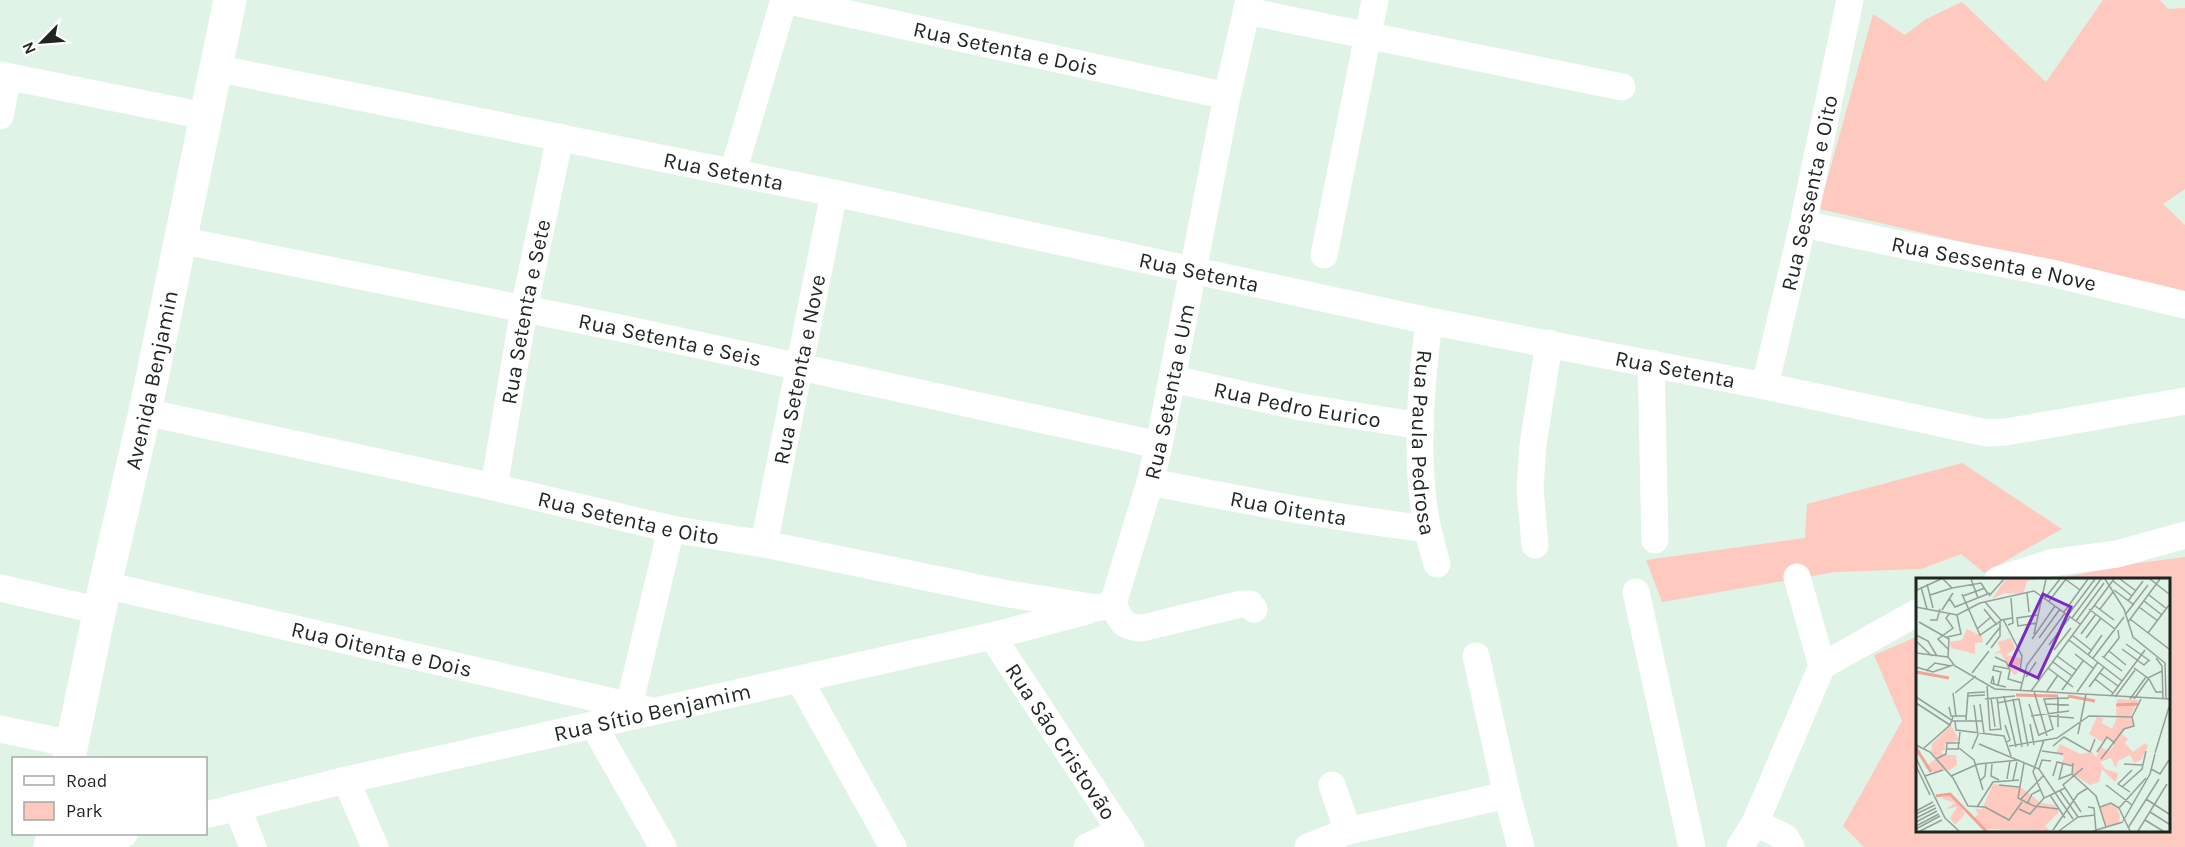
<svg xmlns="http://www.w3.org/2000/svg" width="2185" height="847" font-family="Karla,sans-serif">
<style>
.green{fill:#fec9bf}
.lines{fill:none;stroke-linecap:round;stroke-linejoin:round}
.street{stroke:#fff;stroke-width:27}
.secondary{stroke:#fff;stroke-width:33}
.labels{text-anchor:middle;stroke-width:6;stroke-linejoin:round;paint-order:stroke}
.street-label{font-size:22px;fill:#1f2622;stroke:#fff}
.inset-river{fill:none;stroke:#f1a496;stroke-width:3}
.inset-road{fill:none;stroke:#93a198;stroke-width:1.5}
.view{fill:#7b2cbf;fill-opacity:0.15;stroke:#7b2cbf;stroke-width:3}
.inset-edge{fill:none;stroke:#1f2622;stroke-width:3}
</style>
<rect width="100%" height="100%" fill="#e0f3e7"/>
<g class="green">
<polygon points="2103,0 2160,0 2168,9 2185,8 2185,189 2163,204 2185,225 2185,293 1819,209 1873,14 1905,35 1926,19 1962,2 2046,82"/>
<polygon points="1962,463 2062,529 1984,573 1961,554 1921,569 1835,572 1662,602 1646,560 1805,538 1807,504"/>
<polygon points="2185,557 2185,847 1864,847 1843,826 1902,721 1874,655 1918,636 1918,830 2168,830 2168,580 2049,580 2138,563"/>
</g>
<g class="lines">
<g class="street">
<path id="s1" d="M 785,0 L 1227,96"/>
<polyline points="1247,11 1622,87"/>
<path id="s2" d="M 215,68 L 834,193 L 1429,321 L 1765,386 L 1987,433 L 2006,432 L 2185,401"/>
<polyline points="0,75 205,116"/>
<polyline points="0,116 8,77"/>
<polyline points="733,172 784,0"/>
<path id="s3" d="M 1803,224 L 1908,246 L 2047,272 L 2185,305"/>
<path id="s4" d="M 179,240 L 625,329 L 1159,445"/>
<polyline points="1324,255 1375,0"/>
<path id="s5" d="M 1429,321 C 1422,379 1416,441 1423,500 C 1425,522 1431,543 1437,564"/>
<polyline points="1651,363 1655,540"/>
<path id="s6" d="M 1172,379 L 1301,407 L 1421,426"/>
<path id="s7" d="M 1765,386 L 1803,224 L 1850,0"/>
<path id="s8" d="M 145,412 L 494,487 L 671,529 L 764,544 L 1003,593 L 1098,608 L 1113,604"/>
<path id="s9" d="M 1150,482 C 1243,500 1334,518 1428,529"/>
<path id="s10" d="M 494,487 L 524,309 L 560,137"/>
<path id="s11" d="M 764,544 L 834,193"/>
<polyline points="1535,545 1530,488 1533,445 1549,343"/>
<polyline points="1797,577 1822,666"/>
<polyline points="1998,580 2050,563 2117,554 2185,535"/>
<path id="s12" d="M 105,585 L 648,710"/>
<polyline points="0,588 100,611"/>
<polyline points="1636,592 1692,847"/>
<path id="s13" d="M 1113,604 L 1150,482 L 1159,445 L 1227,96 L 1249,0"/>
<path d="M 1113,604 C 1121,621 1122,627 1142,628 L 1241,604 L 1250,604 L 1254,609"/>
<path id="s14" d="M 992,636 L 1131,847"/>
<polyline points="1476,656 1507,795 1521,847"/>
<polyline points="799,679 893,847"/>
<polyline points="629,706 671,529"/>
<polyline points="594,726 663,847"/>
<polyline points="0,729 72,744"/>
<polyline points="346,780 375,847"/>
<polyline points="1332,785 1348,831"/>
<polyline points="237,807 253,847"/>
<path id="s15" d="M 206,815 L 346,780 L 992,636 L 1087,611"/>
<polyline points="1755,823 1785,837 1791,847"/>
<polyline points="58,847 124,834"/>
<polyline points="1087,847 1121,831"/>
<polyline points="1308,847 1348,831 1507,795"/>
<polyline points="1740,847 1755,823 1822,666 1918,612"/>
</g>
<g class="secondary">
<path id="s16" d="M 69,758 L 105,585 L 145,412 L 230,0"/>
<polyline points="50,847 53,834"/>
</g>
</g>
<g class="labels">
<g class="street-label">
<text dy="8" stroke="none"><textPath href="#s1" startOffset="226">Rua Setenta e Dois</textPath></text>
<text dy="8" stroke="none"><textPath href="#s2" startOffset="519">Rua Setenta</textPath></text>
<text dy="8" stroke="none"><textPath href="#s7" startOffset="198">Rua Sessenta e Oito</textPath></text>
<text dy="8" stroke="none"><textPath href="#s3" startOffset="195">Rua Sessenta e Nove</textPath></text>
<text dy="8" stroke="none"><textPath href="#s2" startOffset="1005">Rua Setenta</textPath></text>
<text dy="8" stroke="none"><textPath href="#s10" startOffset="178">Rua Setenta e Sete</textPath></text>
<text dy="8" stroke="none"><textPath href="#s4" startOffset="501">Rua Setenta e Seis</textPath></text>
<text dy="8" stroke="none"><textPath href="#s11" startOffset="178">Rua Setenta e Nove</textPath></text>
<text dy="8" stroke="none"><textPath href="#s2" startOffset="1491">Rua Setenta</textPath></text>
<text dy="8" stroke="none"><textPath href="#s16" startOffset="387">Avenida Benjamin</textPath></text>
<text dy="8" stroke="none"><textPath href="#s13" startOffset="220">Rua Setenta e Um</textPath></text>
<text dy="8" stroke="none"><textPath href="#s6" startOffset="128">Rua Pedro Eurico</textPath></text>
<text dy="8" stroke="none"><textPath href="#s5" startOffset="122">Rua Paula Pedrosa</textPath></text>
<text dy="8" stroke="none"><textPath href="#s9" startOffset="141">Rua Oitenta</textPath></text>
<text dy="8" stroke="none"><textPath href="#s8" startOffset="495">Rua Setenta e Oito</textPath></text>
<text dy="8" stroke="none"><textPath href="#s12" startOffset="284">Rua Oitenta e Dois</textPath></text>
<text dy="8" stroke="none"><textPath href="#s15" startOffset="458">Rua Sítio Benjamim</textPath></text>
<text dy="8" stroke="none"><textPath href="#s14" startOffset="126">Rua São Cristovão</textPath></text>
</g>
</g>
<g transform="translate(1916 578)">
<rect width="254" height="254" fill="#e0f3e7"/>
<path d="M 90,1 L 123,1 L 111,3 L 107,16 L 89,15 L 76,21 ZM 51,51 L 66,58 L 67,64 L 59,65 L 59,76 L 35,70 L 34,64 L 46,62 ZM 95,60 L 99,71 L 90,77 L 105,80 L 102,95 L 98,97 L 85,75 L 77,76 L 85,72 L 81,64 ZM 201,121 L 222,122 L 215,138 L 200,138 ZM 181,139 L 187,140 L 186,145 L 196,151 L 201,140 L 214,139 L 218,148 L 209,150 L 206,156 L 212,161 L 209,165 L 217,174 L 229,165 L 232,168 L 225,182 L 218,185 L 214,177 L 202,183 L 200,190 L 195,180 L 184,184 L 189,191 L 202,195 L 201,201 L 199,204 L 186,191 L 183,204 L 174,207 L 157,196 L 156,187 L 146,185 L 148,179 L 141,174 L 144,166 L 164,176 L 176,174 L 180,179 L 185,169 L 191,173 L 185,179 L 198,168 L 192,158 L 186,164 L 173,156 ZM 35,147 L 43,162 L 29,166 L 29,172 L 25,173 L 28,177 L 40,177 L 41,187 L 34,192 L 15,194 L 9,189 L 21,180 L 15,175 L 16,166 ZM 77,206 L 106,210 L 125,225 L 139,227 L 143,234 L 129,248 L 134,253 L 66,251 L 57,241 L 62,236 L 59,231 L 66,231 ZM 35,216 L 49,236 L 39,247 L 34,240 L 41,229 L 30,231 L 39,225 L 25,220 ZM 195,226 L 201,230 L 204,238 L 203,245 L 191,249 L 184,229 Z" fill="#fec9bf"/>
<path class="inset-river" d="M 0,94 L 33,100M 100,117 L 142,118M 152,118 L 179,123M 200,127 L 222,126M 0,170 L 15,194M 20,218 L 34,216 L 70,253"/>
<path class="inset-road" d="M 27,1 L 36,10 L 65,5 L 72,16M 55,1 L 62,20M 149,1 L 164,12M 189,1 L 208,31 L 217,59 L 249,85 L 250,121M 204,1 L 220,13M 234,1 L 253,16M 197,3 L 216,18M 11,6 L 17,30M 5,9 L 11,31M 0,10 L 0,53M 1,12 L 25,1M 198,12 L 218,27M 111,15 L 113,34M 46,16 L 64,57 L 86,42 L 96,40M 14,17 L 36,10M 233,17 L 251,31M 47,18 L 69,10M 73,18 L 88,1M 33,20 L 39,29 L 74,15M 129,20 L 144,1M 133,23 L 150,1M 212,23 L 227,3M 228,23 L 246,37M 69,24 L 85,42M 178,27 L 198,42M 0,29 L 41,37 L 64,25 L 118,13 L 164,46M 223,29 L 242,43M 68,31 L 81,47M 173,31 L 199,51M 184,31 L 197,14M 26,32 L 37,15M 148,34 L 172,1M 152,37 L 179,1M 209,37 L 232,7M 156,40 L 185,1M 87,41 L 106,78 L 104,93 L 109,94M 214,41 L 253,71M 14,42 L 21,42 L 24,31M 160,43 L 188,5M 3,44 L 33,61 L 32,79 L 39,88 L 79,111 L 115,113M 212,44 L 244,1M 121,45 L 102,48 L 101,40 L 122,37M 92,47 L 97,45 L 95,20M 61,51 L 75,39M 232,55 L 253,27M 118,56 L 130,1M 165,56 L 180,36M 0,57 L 12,63 L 21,78M 156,57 L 175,72M 31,59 L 45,56 L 41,37M 123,60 L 144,31M 170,60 L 185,40M 116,61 L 139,28M 153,62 L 206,103M 0,63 L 16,78M 210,66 L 234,83M 70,67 L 85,48M 133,67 L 154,39M 75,70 L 84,58 L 84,43M 32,71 L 22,61 L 37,50 L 30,40 L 34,35M 206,71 L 228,87 L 233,82M 138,72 L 155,50M 193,73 L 210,87M 0,75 L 32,79M 159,76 L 177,90M 172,77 L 186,57M 141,78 L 160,92M 186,78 L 206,93M 79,79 L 90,84 L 94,92 L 92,101 L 106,105M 188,79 L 203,60 L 202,52M 177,80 L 208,39M 240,80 L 246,88 L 247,121M 137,84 L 156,98M 0,89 L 17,94 L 37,87M 132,90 L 157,109M 218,90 L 232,100 L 246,93M 10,93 L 19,85 L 35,88M 56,95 L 73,73M 184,95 L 202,108M 110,99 L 120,84M 179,101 L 197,115M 233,101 L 240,114 L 246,114M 78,106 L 77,98 L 75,105 L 81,107 L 90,109M 82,107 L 85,94 L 77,92 L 78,88 L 94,91M 71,108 L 74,152 L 85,151M 173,109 L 188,89M 146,112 L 167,83M 104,113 L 111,87 L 149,35M 115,113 L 198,1M 115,113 L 253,121M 118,113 L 131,158M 131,113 L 142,97M 161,114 L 182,84M 37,115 L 40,139M 39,115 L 60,98M 51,118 L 69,117M 88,118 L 100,169M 195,118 L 229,72M 0,119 L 37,143 L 67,143M 81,119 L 85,152M 142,119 L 142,149M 199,119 L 219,92M 75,120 L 79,149M 69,121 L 99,118M 97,121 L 106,169M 214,121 L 230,99M 218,121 L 233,100M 0,125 L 34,147M 81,125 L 103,121 L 112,168M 64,126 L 68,155M 113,126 L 123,158M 130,126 L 153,127M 33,129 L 35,138 L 51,138M 115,138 L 153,133M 134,138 L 158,140M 50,142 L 52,115 L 69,114M 39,143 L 40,152 L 88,158 L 95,178M 114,146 L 118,167M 89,147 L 94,162 L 91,164M 162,156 L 170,116M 123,157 L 137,151 L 128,121 L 153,120M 128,162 L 117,194 L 128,220M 63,166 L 123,191 L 157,241M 0,167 L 14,174 L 37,200 L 52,228 L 69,229 L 93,242 L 106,224M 93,168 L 141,160 L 173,138 L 216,139M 137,168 L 148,159 L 174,174 L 179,161M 8,170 L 34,147 L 37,139M 43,170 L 58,182 L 67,212M 30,171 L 42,171 L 44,154M 56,171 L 62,157 L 58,127M 126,173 L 147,176M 181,174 L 191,159 L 199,165M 239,175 L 253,129M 0,180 L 29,240 L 43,253M 20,181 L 30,176 L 31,165 L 44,165M 185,181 L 208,151 L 218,148 L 216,139 L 225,121M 108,185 L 102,220 L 118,228 L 142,231M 147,185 L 143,201 L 156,196M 157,185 L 156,196 L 180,218 L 190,249M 76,186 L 75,198 L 83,202M 208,186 L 226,187M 0,188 L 14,217M 123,191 L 126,182 L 135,183M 235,191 L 244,196 L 253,182M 9,198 L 27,192M 35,198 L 62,186 L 103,182M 137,198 L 141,184 L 157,188M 91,201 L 94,183M 97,202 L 101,184M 64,203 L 69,198 L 70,186M 83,207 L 103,209M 190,207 L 216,227M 206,209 L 226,191 L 230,173M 144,213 L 162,239M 214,214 L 202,206 L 216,192M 134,217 L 149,240M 230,221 L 253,236M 104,222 L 128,197M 111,226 L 116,216 L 124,212M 61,229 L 77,204 L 103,202M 172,229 L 178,230 L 180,253M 184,229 L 195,225 L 203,230M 203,230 L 230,200M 203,230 L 214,253M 103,231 L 114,236 L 128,220 L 149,210M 0,233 L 17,224M 165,234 L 147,207 L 167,190M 234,234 L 253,246M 0,236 L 19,227M 0,240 L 20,230M 229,242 L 247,253M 207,243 L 234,196 L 239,176M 0,244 L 21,233M 0,248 L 23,236M 212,250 L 243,201M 0,251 L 24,238M 137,252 L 162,216 L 172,210M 4,253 L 26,242M 143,253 L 162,239 L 179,237M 177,253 L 207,244M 222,253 L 251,206"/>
<path class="view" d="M 127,16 L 155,29 L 122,100 L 94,87 Z"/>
<rect width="254" height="254" class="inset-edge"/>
</g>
<rect x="12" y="757" width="195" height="78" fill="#ffffff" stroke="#a5a8a7" stroke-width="1.5"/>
<rect x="24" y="776" width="30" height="9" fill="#ffffff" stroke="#a5a8a7" stroke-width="1.5"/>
<text x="66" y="787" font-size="18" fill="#1f2622">Road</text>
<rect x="24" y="802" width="30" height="18" fill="#fec9bf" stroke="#a5a8a7" stroke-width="1.5"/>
<text x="66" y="817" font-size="18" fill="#1f2622">Park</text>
<g transform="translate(42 42) rotate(245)" stroke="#ffffff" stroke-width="4.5" paint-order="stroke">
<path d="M0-4.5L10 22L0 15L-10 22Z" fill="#1f2622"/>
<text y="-9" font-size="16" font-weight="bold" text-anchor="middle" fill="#1f2622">N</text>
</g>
</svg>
